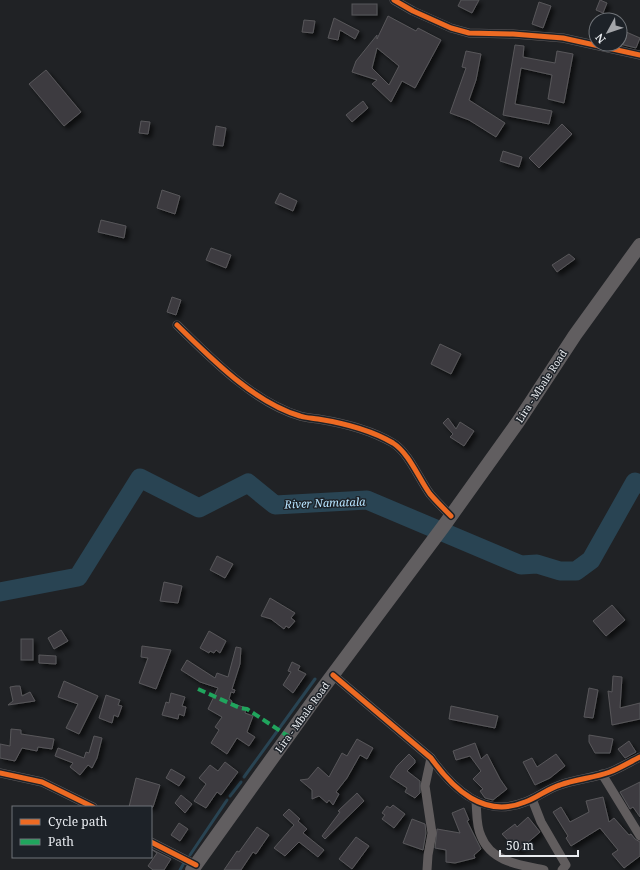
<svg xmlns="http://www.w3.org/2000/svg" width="640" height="870" font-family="'Noto Serif',serif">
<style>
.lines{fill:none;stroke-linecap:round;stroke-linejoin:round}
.stream{stroke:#294453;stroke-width:3}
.river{stroke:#294453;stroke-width:19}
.building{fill:#3d3b41;stroke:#58575a;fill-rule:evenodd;filter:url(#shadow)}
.minor{stroke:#615d5e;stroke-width:9}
.primary{stroke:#615e60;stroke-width:14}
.quiet{stroke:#20a55d;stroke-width:4;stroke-dasharray:8 4;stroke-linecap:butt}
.cycleway-casing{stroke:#1d2228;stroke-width:8}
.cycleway{stroke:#ed6a23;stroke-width:5}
.labels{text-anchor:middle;stroke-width:3;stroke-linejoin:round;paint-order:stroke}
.street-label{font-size:10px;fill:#e9ecf0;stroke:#1d2228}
.water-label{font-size:11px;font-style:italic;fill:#b7e4ff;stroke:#1d2228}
</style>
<defs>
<filter id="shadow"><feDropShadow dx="3.5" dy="3.5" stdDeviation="2" flood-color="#0009"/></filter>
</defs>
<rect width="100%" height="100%" fill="#202225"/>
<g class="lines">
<g class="stream">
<polyline points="244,777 315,679"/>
<polyline points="230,796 241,782"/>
<polyline points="190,855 227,800"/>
<polyline points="180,870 184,863"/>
</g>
<polyline class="river" points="0,592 78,577 140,478 199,508 248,483 275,505 367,500 521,565 537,564 560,571 576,571 591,560 635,482 640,484"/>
</g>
<g class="building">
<polygon points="461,0 479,0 472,13 458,6"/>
<polygon points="600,0 607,3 603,13 596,10"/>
<polygon points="539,2 551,6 543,28 532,24"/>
<rect x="352" y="4" width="25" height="11"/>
<path d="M 388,16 L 416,31 L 418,28 L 441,40 L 415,88 L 402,81 L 391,102 L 372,84 L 377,80 L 352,72 L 356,61 L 377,35 L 377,39 ZM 377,48 L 399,66 L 389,85 L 372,68 Z"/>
<polygon points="334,18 359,31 355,39 340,30 338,40 328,38"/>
<polygon points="304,20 315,21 313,33 302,32"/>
<polygon points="624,31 640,38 636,48 620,44"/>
<polygon points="515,45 524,46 523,57 555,63 557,51 573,54 564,103 548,99 552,75 521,68 515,104 552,111 549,124 503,115"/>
<polygon points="466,51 481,54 476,80 469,100 505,123 496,137 469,120 450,113 466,68 462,67"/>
<polygon points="46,70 81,112 64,126 29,84"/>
<polygon points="363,101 368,108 352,122 346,115"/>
<polygon points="141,121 150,122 148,134 139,133"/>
<polygon points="562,124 572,134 539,168 529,158"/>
<polygon points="216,126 226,128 223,146 213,145"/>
<polygon points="503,151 522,157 519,167 500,161"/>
<polygon points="162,190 180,196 175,214 157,208"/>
<polygon points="280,193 297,201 293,211 275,203"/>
<polygon points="101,220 126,226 124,238 98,232"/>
<polygon points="211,248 231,255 226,268 206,260"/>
<polygon points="569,254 575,259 557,272 552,265"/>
<polygon points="172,297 181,300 176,315 167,312"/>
<polygon points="440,344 461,354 451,374 431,364"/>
<polygon points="448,418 456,429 460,422 474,431 464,446 450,437 453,434 443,423"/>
<polygon points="217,556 233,564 225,578 210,570"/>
<polygon points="164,582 182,586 178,603 160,601"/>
<polygon points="270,598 295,613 291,618 295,621 289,628 286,626 284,629 271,619 261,616"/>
<polygon points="612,605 625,620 606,636 593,621"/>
<polygon points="61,630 68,641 54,649 48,638"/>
<polygon points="209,631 226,641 220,653 216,650 214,653 210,651 209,653 200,648"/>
<rect x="21" y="639" width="12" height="21"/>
<polygon points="142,646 171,650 156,689 139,683 148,658 141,657"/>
<polygon points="236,647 241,648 240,664 232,689 235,690 234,693 231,692 229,699 232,701 231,703 246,708 245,713 253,716 247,732 255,737 249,746 237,738 227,754 211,743 219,730 215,727 222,717 208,709 218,688 200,682 181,670 187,660 215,678 217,673 228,677"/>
<polygon points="39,655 56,656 56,664 39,663"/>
<polygon points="292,662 300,666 298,670 306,674 293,693 283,685 291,672 288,671"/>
<polygon points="613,676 622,677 620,708 640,703 640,719 612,725 608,691 612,692"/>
<polygon points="64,681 98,696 79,734 66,728 78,704 58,697"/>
<polygon points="16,686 20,686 22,696 30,692 35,701 8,705 13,701 10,687"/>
<polygon points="589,688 598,690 593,718 584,717"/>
<polygon points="171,693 185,697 182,706 186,707 184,716 179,714 178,719 162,715 166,702 169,703"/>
<polygon points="106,695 120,700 118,705 122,706 118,717 114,715 112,723 99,718"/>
<polygon points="451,706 498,716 495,728 449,719"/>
<polygon points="11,729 21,730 21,734 54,739 52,749 38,747 37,751 22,748 15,761 0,758 0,744 10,746"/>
<polygon points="589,735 613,739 610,753 595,753 589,742"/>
<polygon points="94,736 102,738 97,758 92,768 88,765 80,775 70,767 73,763 55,756 58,748 84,758 86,752 89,753"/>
<polygon points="357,739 373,748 367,759 360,755 347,778 336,792 339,794 333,805 329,800 327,803 319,796 312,799 312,790 300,780 308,779 318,767 329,777 342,753 347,756"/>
<polygon points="629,741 636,752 625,758 618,749"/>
<polygon points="475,743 481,759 487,754 500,779 507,789 493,800 485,798 480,791 483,789 473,779 481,771 470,756 456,760 453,751"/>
<polygon points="409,754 415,760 415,763 407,771 420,781 420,793 415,798 405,792 407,788 390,777 397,766"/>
<polygon points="556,754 565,766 550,778 535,785 523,762 532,758 537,767"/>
<polygon points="225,762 238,772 221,795 217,792 206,808 194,801 206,784 199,778 210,765 218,771"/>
<polygon points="171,769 185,777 179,786 166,778"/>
<polygon points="136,778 160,785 153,807 129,807"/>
<polygon points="640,782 640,817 633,807 630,809 620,792"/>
<polygon points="357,793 364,801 325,839 322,836 340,812 338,811"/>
<polygon points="181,795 192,804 185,813 175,803"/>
<polygon points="603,797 609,822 614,818 629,835 631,834 635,839 640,842 640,856 624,868 612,854 618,850 600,828 571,846 566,838 568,836 553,812 561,807 570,822 589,812 586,801"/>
<polygon points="393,805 405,814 394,828 382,819 385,815 382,813 387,806 390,808"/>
<polygon points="464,808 469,820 467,821 481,849 474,855 475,858 455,863 446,862 446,850 435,848 437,829 460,833 452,813"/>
<polygon points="289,809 300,819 298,821 307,829 303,833 324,850 318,857 299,842 285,856 274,848 294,825 283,815"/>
<polygon points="528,817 540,832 518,851 502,834 515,824 517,827"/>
<polygon points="412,819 425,824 426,833 423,850 403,843"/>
<polygon points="179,823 188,829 180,841 171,835"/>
<polygon points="257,827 269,835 256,854 253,852 241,870 224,870 237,851 239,852"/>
<polygon points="356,837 369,846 352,869 339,859"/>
<polygon points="151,849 171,859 164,870 153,870 148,866 157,853"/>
</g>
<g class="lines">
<g class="minor">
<polyline points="394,0 413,11 451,28 469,33 513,34 563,38 640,55"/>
<path d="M 177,325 C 211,358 253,402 300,416 C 306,418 312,418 318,419 C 343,423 371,430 393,443 C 409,453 419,479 430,494 C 437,502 444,509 451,516"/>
<path d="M 333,675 L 431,758 C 453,789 484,819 525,802 C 537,798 547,789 560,785 C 576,779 594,778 610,772 C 620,768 630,762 640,757"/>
<polyline points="0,773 42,782 93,807"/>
<polyline points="602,774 640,836"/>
<polyline points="532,799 541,822 566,865 562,870"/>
<path d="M 476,801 C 477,812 476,826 481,836 C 491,862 520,865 544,870"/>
<polyline points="151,842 196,865"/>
<polyline points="427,870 428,855 432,833 425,786 431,758"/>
</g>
<polyline class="primary" points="192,870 314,700 443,527 518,422 575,335 640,245"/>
<polyline class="quiet" points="198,689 240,708 247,709 288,736"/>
<defs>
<g id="cycleway">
<polyline points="394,0 413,11 451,28 469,33 513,34 563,38 640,55"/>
<path d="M 177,325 C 211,358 253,402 300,416 C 306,418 312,418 318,419 C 343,423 371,430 393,443 C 409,453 419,479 430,494 C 437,502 444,509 451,516"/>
<path d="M 333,675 L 431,758 C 453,789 484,819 525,802 C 537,798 547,789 560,785 C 576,779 594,778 610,772 C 620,768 630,762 640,757"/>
<polyline points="0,773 42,782 93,807"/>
<polyline points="151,842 196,865"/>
</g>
</defs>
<use href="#cycleway" class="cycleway-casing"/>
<use href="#cycleway" class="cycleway"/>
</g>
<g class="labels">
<g class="street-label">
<text transform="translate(541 386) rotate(-57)" y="4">Lira - Mbale Road</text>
<text transform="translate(302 717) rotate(-54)" y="4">Lira - Mbale Road</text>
</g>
<g class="water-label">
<text transform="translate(325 503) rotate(-2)" y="4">River Namatala</text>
</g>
</g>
<rect x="12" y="806" width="140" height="52" fill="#1d2228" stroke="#6f7378"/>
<rect x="20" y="819" width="20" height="6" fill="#ed6a23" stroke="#6f7378"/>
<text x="48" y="826" font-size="12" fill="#e9ecf0">Cycle path</text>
<rect x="20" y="839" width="20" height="6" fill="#20a55d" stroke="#6f7378"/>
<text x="48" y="846" font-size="12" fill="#e9ecf0">Path</text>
<g transform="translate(608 32) rotate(230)"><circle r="19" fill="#1d2228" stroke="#6f7378"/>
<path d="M0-3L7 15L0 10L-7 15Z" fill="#a3a5a9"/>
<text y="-6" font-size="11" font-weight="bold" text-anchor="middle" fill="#e9ecf0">N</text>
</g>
<path d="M500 850v6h78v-6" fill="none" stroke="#e9ecf0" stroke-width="2"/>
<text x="506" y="850" font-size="12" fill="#e9ecf0" stroke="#1d2228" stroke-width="3" paint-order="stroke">50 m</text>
</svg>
